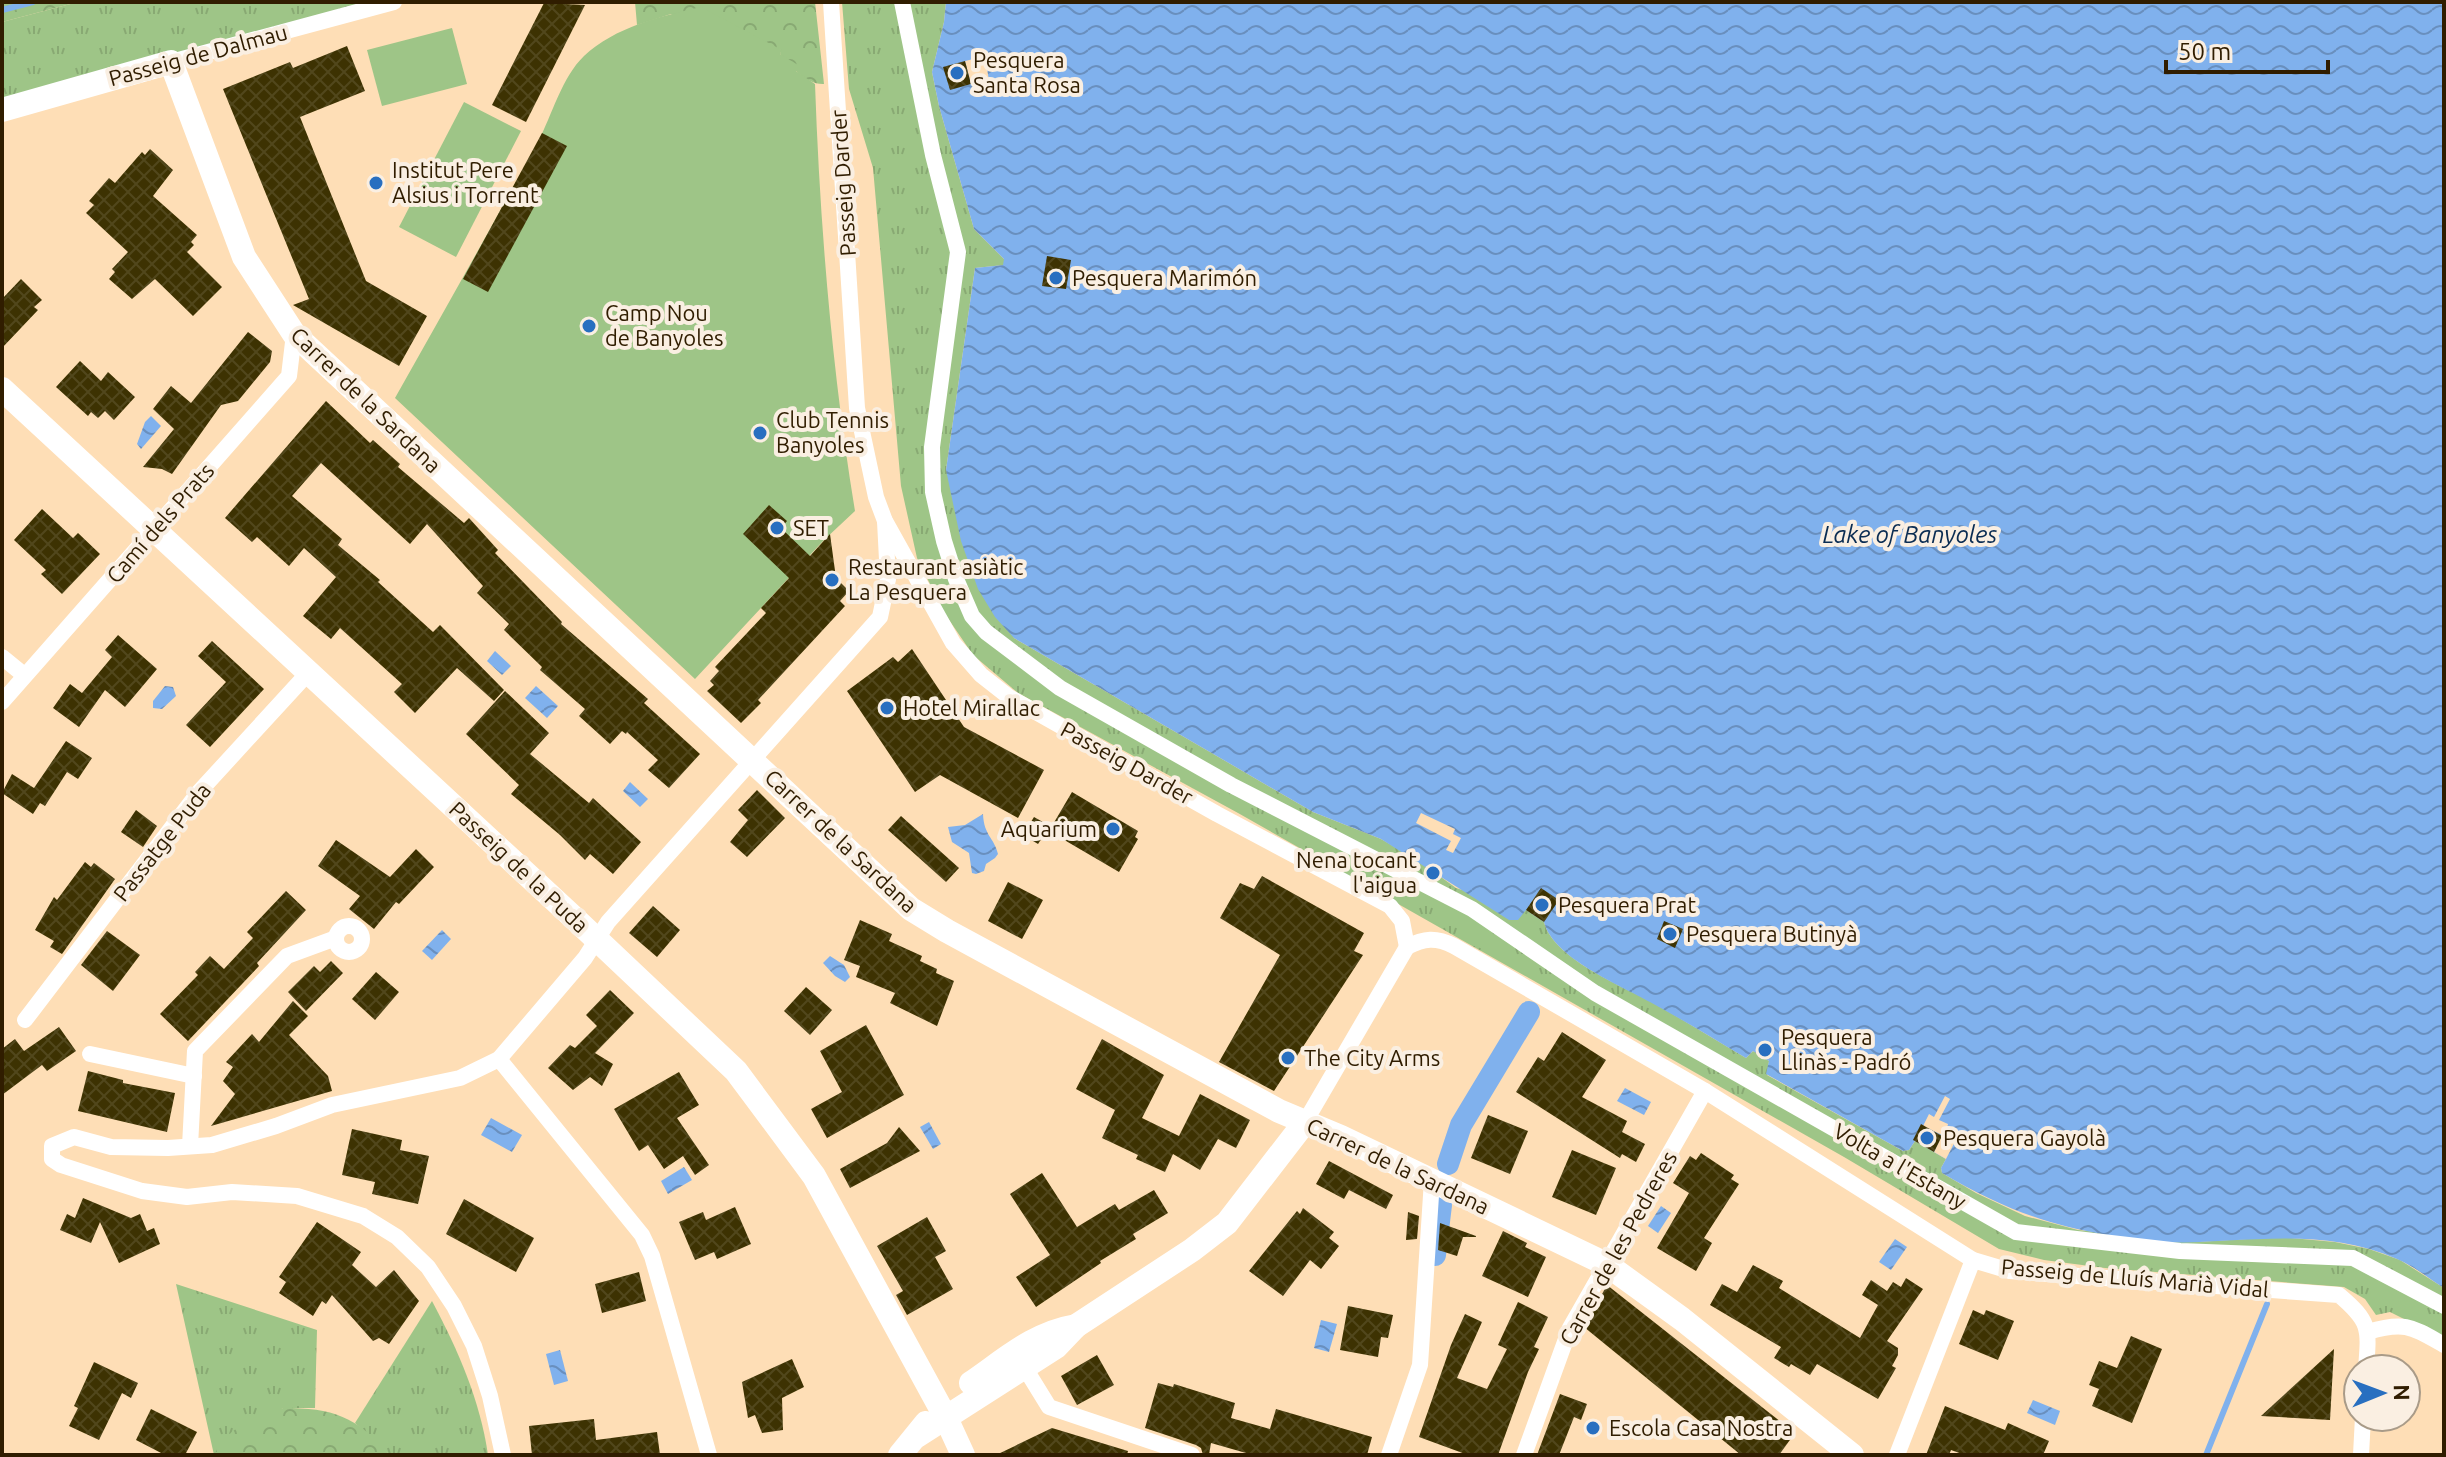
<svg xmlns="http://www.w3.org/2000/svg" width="2446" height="1457" font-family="Ubuntu,sans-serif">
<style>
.grass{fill:url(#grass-tufts)}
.forest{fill:url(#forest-crowns)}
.pitch{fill:#9ec587}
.water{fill:url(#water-waves)}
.pier{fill:#fedeb6}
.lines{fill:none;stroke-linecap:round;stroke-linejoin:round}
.stream{stroke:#80b1ed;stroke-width:6}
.canal{stroke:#80b1ed;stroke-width:22}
.building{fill:url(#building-cross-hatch)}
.street{stroke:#fff;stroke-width:16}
.secondary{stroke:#fff;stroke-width:24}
.poi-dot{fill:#286fc0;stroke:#faefe2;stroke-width:3}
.labels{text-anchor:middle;stroke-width:8;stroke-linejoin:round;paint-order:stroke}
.street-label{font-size:22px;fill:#301d00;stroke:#faefe2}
.poi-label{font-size:22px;fill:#301d00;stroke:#faefe2;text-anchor:start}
.water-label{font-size:24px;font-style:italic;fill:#0a2c52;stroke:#faefe2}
</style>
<defs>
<pattern id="grass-tufts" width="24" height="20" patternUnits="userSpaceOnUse" patternTransform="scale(2)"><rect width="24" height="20" fill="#9ec587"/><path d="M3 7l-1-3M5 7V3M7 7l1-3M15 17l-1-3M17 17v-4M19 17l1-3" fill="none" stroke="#88a973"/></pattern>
<pattern id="forest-crowns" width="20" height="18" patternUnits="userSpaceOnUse" patternTransform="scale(2)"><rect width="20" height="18" fill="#9ec587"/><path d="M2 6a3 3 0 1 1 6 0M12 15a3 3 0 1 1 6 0" fill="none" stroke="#88a973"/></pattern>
<pattern id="water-waves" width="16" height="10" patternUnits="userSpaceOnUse" patternTransform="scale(2)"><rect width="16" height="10" fill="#80b1ed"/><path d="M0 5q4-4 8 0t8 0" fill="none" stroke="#698fbe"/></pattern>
<pattern id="building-cross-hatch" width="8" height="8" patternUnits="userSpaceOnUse" patternTransform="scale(2)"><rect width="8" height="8" fill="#3d3202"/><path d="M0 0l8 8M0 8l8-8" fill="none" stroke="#51471c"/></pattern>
</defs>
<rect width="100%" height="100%" fill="#fedeb6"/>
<g class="grass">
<polygon points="78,2 371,2 2,102 2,22"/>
<path d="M 842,2 L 946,2 L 944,22 L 932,72 L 939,106 L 974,229 L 1004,259 L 1004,265 L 975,268 L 946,470 L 1014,638 L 1313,812 L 1381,839 L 1419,861 L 1456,888 L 1526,910 L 1544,922 C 1553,958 1620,985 1650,1001 C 1682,1019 1714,1039 1746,1058 L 1753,1051 L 1769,1061 L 1767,1075 L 1903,1151 L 1909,1150 L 1915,1141 L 1946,1159 L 1941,1168 L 1942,1173 L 1976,1193 L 2025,1216 L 2078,1230 L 2196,1242 L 2281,1237 L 2335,1242 L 2369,1249 L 2400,1260 L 2444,1288 L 2444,1339 L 2390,1312 L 2376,1315 L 2365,1299 L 2344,1287 L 2105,1268 L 2044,1260 L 1999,1249 L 1844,1157 L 1238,813 L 1018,693 L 973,655 L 945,614 L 917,558 L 901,486 L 873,168 L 849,89 Z"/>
<polygon points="176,1284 317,1330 315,1408 283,1408 214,1455"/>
<path d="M 432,1301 C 458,1350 480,1400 488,1455 L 390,1455 L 355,1423 Z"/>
</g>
<g class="forest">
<polygon points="2,2 78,2 2,22"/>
<path d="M 635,2 L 815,2 L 824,84 C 806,85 791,66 780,54 L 781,50 L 671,14 L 637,25 Z"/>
<path d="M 283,1408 C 333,1408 356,1416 390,1455 L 214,1455 C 227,1427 255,1417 283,1408 Z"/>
</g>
<g class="pitch">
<path d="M 701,7 L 782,50 L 780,54 L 798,65 L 796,71 L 815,84 C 820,227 832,371 855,511 L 824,540 L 695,679 L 395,398 C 443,313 491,228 538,142 C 552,115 562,77 584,56 C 615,27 661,16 701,7 Z"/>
<polygon points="452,28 467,84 382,106 367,50"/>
<polygon points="464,102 521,131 456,257 399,227"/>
</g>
<g class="water">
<path d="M 946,2 L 2444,2 L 2444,1288 C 2429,1279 2414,1266 2397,1259 C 2316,1223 2233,1246 2149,1242 C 2135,1241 2121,1238 2107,1235 C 2043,1224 1998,1206 1942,1173 L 1941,1168 L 1946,1159 L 1915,1141 L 1909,1150 L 1903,1151 L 1766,1074 L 1769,1061 L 1753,1051 L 1746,1058 C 1714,1039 1683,1020 1650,1002 C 1620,985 1553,958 1544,922 L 1526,910 L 1518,920 L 1509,920 L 1381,839 L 1313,812 L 1014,638 L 995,617 L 978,589 L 961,541 L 946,470 L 975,268 L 1003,265 L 1004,259 L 974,229 L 939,106 L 932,72 L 944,22 Z"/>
<polygon points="151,416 161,426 141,449 137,444 145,422"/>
<polygon points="495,651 511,666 502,675 487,661"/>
<polygon points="165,686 173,687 176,696 162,709 153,708 153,701"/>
<polygon points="536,686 558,706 547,718 525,698"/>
<polygon points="630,782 648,799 640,807 623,791"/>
<path d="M 983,814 C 984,836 994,837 998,854 L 995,858 L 986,864 L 984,871 L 976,874 L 972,873 L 969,853 L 952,842 L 948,827 L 965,825 Z"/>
<polygon points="442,930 451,939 432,960 422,951"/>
<polygon points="830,956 844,965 850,977 845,982 835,976 823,963"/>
<polygon points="1625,1088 1651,1102 1644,1115 1617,1101"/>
<polygon points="491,1118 522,1135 512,1152 481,1135"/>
<polygon points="929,1122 941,1144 933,1149 920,1127"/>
<polygon points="684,1167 692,1180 668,1194 661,1181"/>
<polygon points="1661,1206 1671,1213 1658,1233 1648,1226"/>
<polygon points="1895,1239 1907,1247 1891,1270 1879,1262"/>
<polygon points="1321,1320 1337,1324 1329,1352 1314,1348"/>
<polygon points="560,1350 568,1381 554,1385 546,1354"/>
<polygon points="2033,1400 2060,1411 2055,1425 2027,1413"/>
</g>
<g class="pier">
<polygon points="982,57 985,58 989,80 971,84 965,61"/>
<polygon points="1421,813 1455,829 1453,834 1461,838 1453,853 1446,850 1451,841 1416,823"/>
<polygon points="1945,1096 1950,1099 1939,1120 1948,1124 1947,1128 1959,1134 1946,1159 1934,1152 1942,1135 1923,1126 1929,1114 1934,1117"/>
</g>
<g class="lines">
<g class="stream">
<polyline points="2,10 33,2"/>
<polyline points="2206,1455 2267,1304"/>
</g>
<g class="canal">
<polyline points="1448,1164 1461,1125 1529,1012"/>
<polyline points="1435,1255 1441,1205"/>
</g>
</g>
<g class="building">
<polygon points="544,3 585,5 526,122 492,105"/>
<polygon points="347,46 365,91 300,117 366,281 427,316 399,366 293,305 309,299 223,89 290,62 293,68"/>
<polygon points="965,61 971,84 950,90 943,67"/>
<polygon points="542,133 567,146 488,292 463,279"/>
<polygon points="150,149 173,170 153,196 197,235 191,242 194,245 187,252 222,287 193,316 155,279 132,299 109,279 115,272 112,269 128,252 86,213 94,205 89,201 109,178 115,183 142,152 145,155"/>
<polygon points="1047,256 1071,260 1066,289 1042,286"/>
<polygon points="21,279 42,300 34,307 38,310 2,348 2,299"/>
<polygon points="248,332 272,351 270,362 238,401 221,405 172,474 162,469 143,467 174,429 153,409 171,386 191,403"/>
<polygon points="80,361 101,381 108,372 135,397 114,420 105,411 98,418 91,412 88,416 56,387"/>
<polygon points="326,401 370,443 373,440 400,464 398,467 464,523 469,518 498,550 495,553 562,622 561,624 648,699 644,703 700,754 669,788 648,770 658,760 627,732 626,734 622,731 610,744 579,716 585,709 540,670 542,667 504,630 509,624 477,593 483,586 427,524 410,544 321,463 292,496 342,539 338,545 380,580 378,582 433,632 440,625 504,690 494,701 457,668 415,713 394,692 402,684 340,628 331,639 303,616 336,577 304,548 289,566 257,537 252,542 225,518"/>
<polygon points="769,505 787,521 781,528 810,556 830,534 836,578 849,591 840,601 845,606 758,700 761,703 741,723 707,691 714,685 710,681 719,671 715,667 766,613 761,608 789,578 743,534"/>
<polygon points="42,509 73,538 78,533 100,554 62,594 41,574 46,570 14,540"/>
<polygon points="118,635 157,669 125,707 105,690 79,727 53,708 70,684 82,693 112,657 105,650"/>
<polygon points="212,641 264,689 210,747 186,725 226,682 198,656"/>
<polygon points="912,649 964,727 1044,770 1018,818 940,775 915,792 847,691 893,657 898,662"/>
<polygon points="505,691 549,733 530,754 589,803 593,798 641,842 613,874 590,854 585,860 560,835 511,794 519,785 466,734"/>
<polygon points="66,741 92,758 78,779 67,772 45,806 40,803 33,814 2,793 12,774 34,788"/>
<polygon points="757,790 785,818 747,857 730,842 748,820 738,810"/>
<polygon points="1072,792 1138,831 1135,837 1138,839 1119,872 1049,831"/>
<polygon points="136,810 157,826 143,847 121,832"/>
<polygon points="901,816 959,868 946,882 888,830"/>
<polygon points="1034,817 1050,826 1038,844 1023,835"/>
<polygon points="336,840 390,877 416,849 434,867 399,904 396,902 374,929 349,909 360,896 318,866"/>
<polygon points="85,862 91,867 94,863 115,879 62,954 50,947 54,941 35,930 54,897 57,900"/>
<polygon points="1262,876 1364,933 1354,951 1363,955 1274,1091 1219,1062 1280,955 1220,918 1240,883 1254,889"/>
<polygon points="1008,882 1043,900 1022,939 988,921"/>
<polygon points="1541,888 1559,900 1544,922 1526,910"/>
<polygon points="286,891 306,910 257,963 259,966 188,1041 160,1014 198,975 195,972 210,956 224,969 253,938 247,932"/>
<polygon points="653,906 680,930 657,957 629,933"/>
<polygon points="860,920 892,934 889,941 922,956 920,961 937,969 936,973 954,981 937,1026 890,1003 895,993 856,977 860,966 844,960"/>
<polygon points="1664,921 1683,929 1675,948 1657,939"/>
<polygon points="107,931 140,955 113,991 81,965"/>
<polygon points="331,961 343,973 306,1011 288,992 314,966 320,972"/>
<polygon points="376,972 399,992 375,1020 352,999"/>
<polygon points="806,987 832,1010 810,1035 784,1011"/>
<polygon points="610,990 634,1013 595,1053 613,1064 602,1086 590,1077 573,1090 548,1068 570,1045 575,1048 597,1026 586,1015"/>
<polygon points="293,1001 308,1016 289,1035 328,1076 332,1091 211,1126 235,1094 223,1081 233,1067 226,1062 252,1034 259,1042"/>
<polygon points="866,1025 904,1095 827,1138 811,1109 842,1092 820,1051"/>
<polygon points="59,1027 76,1051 47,1071 42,1065 2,1095 2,1049 15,1039 24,1051"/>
<polygon points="1562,1032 1606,1060 1582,1097 1627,1121 1622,1132 1645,1144 1636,1162 1622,1154 1620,1158 1516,1092 1538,1057 1544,1061"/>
<polygon points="1102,1039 1164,1075 1142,1118 1179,1136 1200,1094 1250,1120 1236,1148 1218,1139 1200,1170 1173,1154 1165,1172 1136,1159 1138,1155 1102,1138 1115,1110 1076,1089"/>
<polygon points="88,1071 123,1080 123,1083 175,1093 167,1132 78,1111"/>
<polygon points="679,1072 699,1105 677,1118 709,1165 695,1175 683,1156 664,1169 648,1145 639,1151 614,1109"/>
<polygon points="1488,1115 1528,1131 1510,1174 1471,1158"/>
<polygon points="1921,1124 1942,1136 1934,1152 1913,1140"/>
<polygon points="899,1127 920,1151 850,1188 840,1169 887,1143"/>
<polygon points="352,1129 402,1140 400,1150 429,1156 418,1204 372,1194 375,1182 342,1175"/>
<polygon points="1572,1150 1616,1168 1596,1215 1552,1197"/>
<polygon points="1701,1153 1734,1175 1731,1179 1739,1184 1704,1238 1712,1243 1696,1271 1657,1248 1689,1193 1673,1183 1690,1156 1696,1160"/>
<polygon points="1329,1161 1393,1195 1386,1209 1349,1190 1344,1199 1316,1184"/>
<polygon points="1042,1173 1077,1227 1115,1204 1119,1210 1154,1190 1168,1213 1133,1234 1136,1239 1100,1261 1101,1263 1036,1307 1016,1277 1050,1255 1010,1194"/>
<polygon points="83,1198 131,1218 140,1214 147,1231 154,1228 160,1244 119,1263 100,1222 91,1243 60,1230 67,1214 75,1218"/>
<polygon points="464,1199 534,1238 516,1272 446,1234"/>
<polygon points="735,1207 751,1244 717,1259 714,1252 695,1260 679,1222 703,1212 706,1220"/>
<polygon points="1303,1208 1334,1232 1329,1238 1339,1246 1321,1269 1310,1260 1283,1296 1249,1271 1297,1211 1300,1214"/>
<polygon points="1408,1212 1419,1216 1417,1239 1406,1240"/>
<polygon points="927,1217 946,1251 935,1257 953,1289 907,1315 896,1295 903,1291 877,1246"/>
<polygon points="317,1222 361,1252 352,1265 376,1287 394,1270 419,1301 389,1344 379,1338 373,1341 332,1295 326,1304 322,1301 313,1316 279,1293 286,1282 279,1277"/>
<polygon points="1440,1223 1476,1236 1476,1237 1463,1237 1457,1256 1438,1250"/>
<polygon points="1503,1231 1527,1243 1525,1247 1546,1257 1528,1297 1482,1276"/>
<polygon points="1753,1265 1783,1281 1779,1288 1860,1338 1878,1305 1862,1295 1871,1280 1887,1291 1893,1282 1901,1287 1906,1278 1923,1289 1887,1341 1898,1348 1898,1355 1892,1366 1896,1368 1878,1399 1817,1364 1810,1375 1791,1364 1789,1367 1774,1358 1781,1347 1710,1305 1722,1284 1737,1292"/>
<polygon points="639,1272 646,1301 602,1313 595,1284"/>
<polygon points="1607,1285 1795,1433 1779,1455 1741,1455 1584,1327"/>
<polygon points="1518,1302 1548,1317 1534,1347 1539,1349 1528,1372 1498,1455 1468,1455 1419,1437 1451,1345 1465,1314 1482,1322 1457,1378 1487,1389 1507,1349 1498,1345"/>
<polygon points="1348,1306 1393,1315 1388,1338 1381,1337 1378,1357 1340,1350"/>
<polygon points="1973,1310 1984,1315 1986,1310 2014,1321 1998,1360 1959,1344"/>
<polygon points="2131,1336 2162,1349 2132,1423 2092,1406 2099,1389 2089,1385 2099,1361 2117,1368"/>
<polygon points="2334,1349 2330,1420 2261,1416"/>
<polygon points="1097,1355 1114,1385 1077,1405 1061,1376"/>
<polygon points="792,1359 804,1387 782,1398 783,1430 762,1433 755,1415 748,1418 742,1382"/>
<polygon points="94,1362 138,1383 131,1398 122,1393 99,1440 69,1426 78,1408 74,1406"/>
<polygon points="1158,1383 1173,1387 1174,1384 1235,1403 1231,1418 1270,1429 1276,1409 1372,1437 1367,1455 1253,1455 1211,1443 1209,1455 1203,1455 1201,1448 1196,1445 1145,1428"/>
<polygon points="1560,1394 1587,1404 1581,1420 1574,1417 1559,1455 1537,1455"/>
<polygon points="1945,1406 2005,1430 2008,1423 2049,1441 2043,1455 1965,1455 1951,1450 1949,1455 1926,1455"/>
<polygon points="151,1409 197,1432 185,1455 165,1455 136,1440"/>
<polygon points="594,1419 596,1440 657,1432 660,1455 532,1455 529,1426"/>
<polygon points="1052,1428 1128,1451 1127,1455 996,1455"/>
</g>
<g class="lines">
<g class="street">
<polyline points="831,2 857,408 876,497 885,521 953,643 981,675 1009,697 1217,814 1390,906 1402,921 1407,947"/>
<polyline points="902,2 933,155 958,252 932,447 933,492 944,541 956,579 972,616 986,632 1060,688 1231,785 1472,909 1595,993 2016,1232 2180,1251 2353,1258 2444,1306"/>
<polyline points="171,62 394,2"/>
<polyline points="2,657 24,675"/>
<polyline points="2,702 289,376 294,334"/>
<circle cx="349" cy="939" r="13"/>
<path d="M 1407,947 C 1424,938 1436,937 1454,946 L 1705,1091 L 1973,1260 L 2010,1271 L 2339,1295 C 2371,1322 2369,1329 2366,1369"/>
<polyline points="25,1020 198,793 309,672"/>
<polyline points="90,1054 194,1076"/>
<polyline points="499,1059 642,1235 652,1256 709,1455"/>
<polyline points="1305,1122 1407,947"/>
<polyline points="190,1146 195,1051 287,956 336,938"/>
<path d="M 2368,1332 C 2405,1321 2412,1327 2444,1345"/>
<polyline points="1020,1360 1049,1407 1192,1455"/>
<polyline points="503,1455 490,1396 474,1346 454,1306 428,1267 397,1237 363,1216 297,1196 232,1192 187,1197 142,1191 61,1165 52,1159 52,1146 74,1137 111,1147 168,1148 212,1145 276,1126 332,1105 460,1078 499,1059 585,958 608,922 880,617 888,579 885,521"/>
<polyline points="1389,1455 1420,1365 1432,1180"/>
<polyline points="1524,1455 1570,1328 1705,1091"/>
<polyline points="1897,1455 1973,1260"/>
<polyline points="2361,1455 2363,1417"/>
</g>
<g class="secondary">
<polyline points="2,110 171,62 244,257 294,334 911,909 947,931 1279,1111 1341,1137 1606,1264 1682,1319 1852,1455"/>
<polyline points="2,389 573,917 736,1071 814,1176 946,1418 963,1455"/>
<path d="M 971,1383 C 1006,1359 1034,1333 1076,1326"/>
<polyline points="917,1436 1056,1347 1076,1326 1192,1250 1227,1223 1305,1122"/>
<polyline points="900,1455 926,1423"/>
</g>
</g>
<g class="poi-dot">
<circle cx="957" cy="73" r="8"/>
<circle cx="376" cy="183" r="8"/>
<circle cx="1056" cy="278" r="8"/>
<circle cx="589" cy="326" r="8"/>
<circle cx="760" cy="433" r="8"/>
<circle cx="777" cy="528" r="8"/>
<circle cx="832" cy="580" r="8"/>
<circle cx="887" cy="708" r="8"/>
<circle cx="1113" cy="829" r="8"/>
<circle cx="1433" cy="873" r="8"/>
<circle cx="1542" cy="905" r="8"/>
<circle cx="1670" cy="934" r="8"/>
<circle cx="1765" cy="1050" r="8"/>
<circle cx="1288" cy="1058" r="8"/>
<circle cx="1927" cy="1138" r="8"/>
<circle cx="1593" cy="1428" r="8"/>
</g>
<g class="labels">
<g class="street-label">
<text transform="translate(198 55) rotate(-15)" y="8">Passeig de Dalmau</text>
<text transform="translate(843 183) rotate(-94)" y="8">Passeig Darder</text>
<text transform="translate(366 400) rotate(44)" y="8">Carrer de la Sardana</text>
<text transform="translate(160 523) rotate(-49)" y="8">Camí dels Prats</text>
<text transform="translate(1127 763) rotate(29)" y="8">Passeig Darder</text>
<text transform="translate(841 841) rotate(43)" y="8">Carrer de la Sardana</text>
<text transform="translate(162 842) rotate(-52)" y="8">Passatge Puda</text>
<text transform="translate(519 867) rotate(43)" y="8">Passeig de la Puda</text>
<text transform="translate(1398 1166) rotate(25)" y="8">Carrer de la Sardana</text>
<text transform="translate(1900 1166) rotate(30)" y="8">Volta a l'Estany</text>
<text transform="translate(1618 1248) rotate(-61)" y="8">Carrer de les Pedreres</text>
<text transform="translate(2135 1278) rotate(5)" y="8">Passeig de Lluís Marià Vidal</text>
</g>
<g class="poi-label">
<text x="973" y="68">Pesquera<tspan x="973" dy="25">Santa Rosa</tspan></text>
<text x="392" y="178">Institut Pere<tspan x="392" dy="25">Alsius i Torrent</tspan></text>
<text x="1072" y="286">Pesquera Marimón</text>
<text x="605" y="321">Camp Nou<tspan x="605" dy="25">de Banyoles</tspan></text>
<text x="776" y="428">Club Tennis<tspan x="776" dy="25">Banyoles</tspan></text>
<text x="793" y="536">SET</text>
<text x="848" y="575">Restaurant asiàtic<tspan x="848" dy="25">La Pesquera</tspan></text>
<text x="903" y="716">Hotel Mirallac</text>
<text x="1097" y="837" text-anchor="end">Aquarium</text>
<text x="1417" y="868" text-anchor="end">Nena tocant<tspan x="1417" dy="25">l'aigua</tspan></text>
<text x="1558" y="913">Pesquera Prat</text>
<text x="1686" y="942">Pesquera Butinyà</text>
<text x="1781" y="1045">Pesquera<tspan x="1781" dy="25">Llinàs - Padró</tspan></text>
<text x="1304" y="1066">The City Arms</text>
<text x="1943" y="1146">Pesquera Gayolà</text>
<text x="1609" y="1436">Escola Casa Nostra</text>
</g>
<g class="water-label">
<text x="1910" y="543">Lake of Banyoles</text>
</g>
</g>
<rect width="2446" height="1457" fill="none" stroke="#301d00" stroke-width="8"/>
<g transform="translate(2382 1393) rotate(89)"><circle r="38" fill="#faefe2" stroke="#a99b88" stroke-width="2"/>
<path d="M0-6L14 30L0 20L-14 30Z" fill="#286fc0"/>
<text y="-12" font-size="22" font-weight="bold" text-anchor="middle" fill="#301d00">N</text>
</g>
<path d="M2166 60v12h162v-12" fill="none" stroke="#301d00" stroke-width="4"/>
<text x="2178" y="60" font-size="24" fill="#301d00" stroke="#faefe2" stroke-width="6" paint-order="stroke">50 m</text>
</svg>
